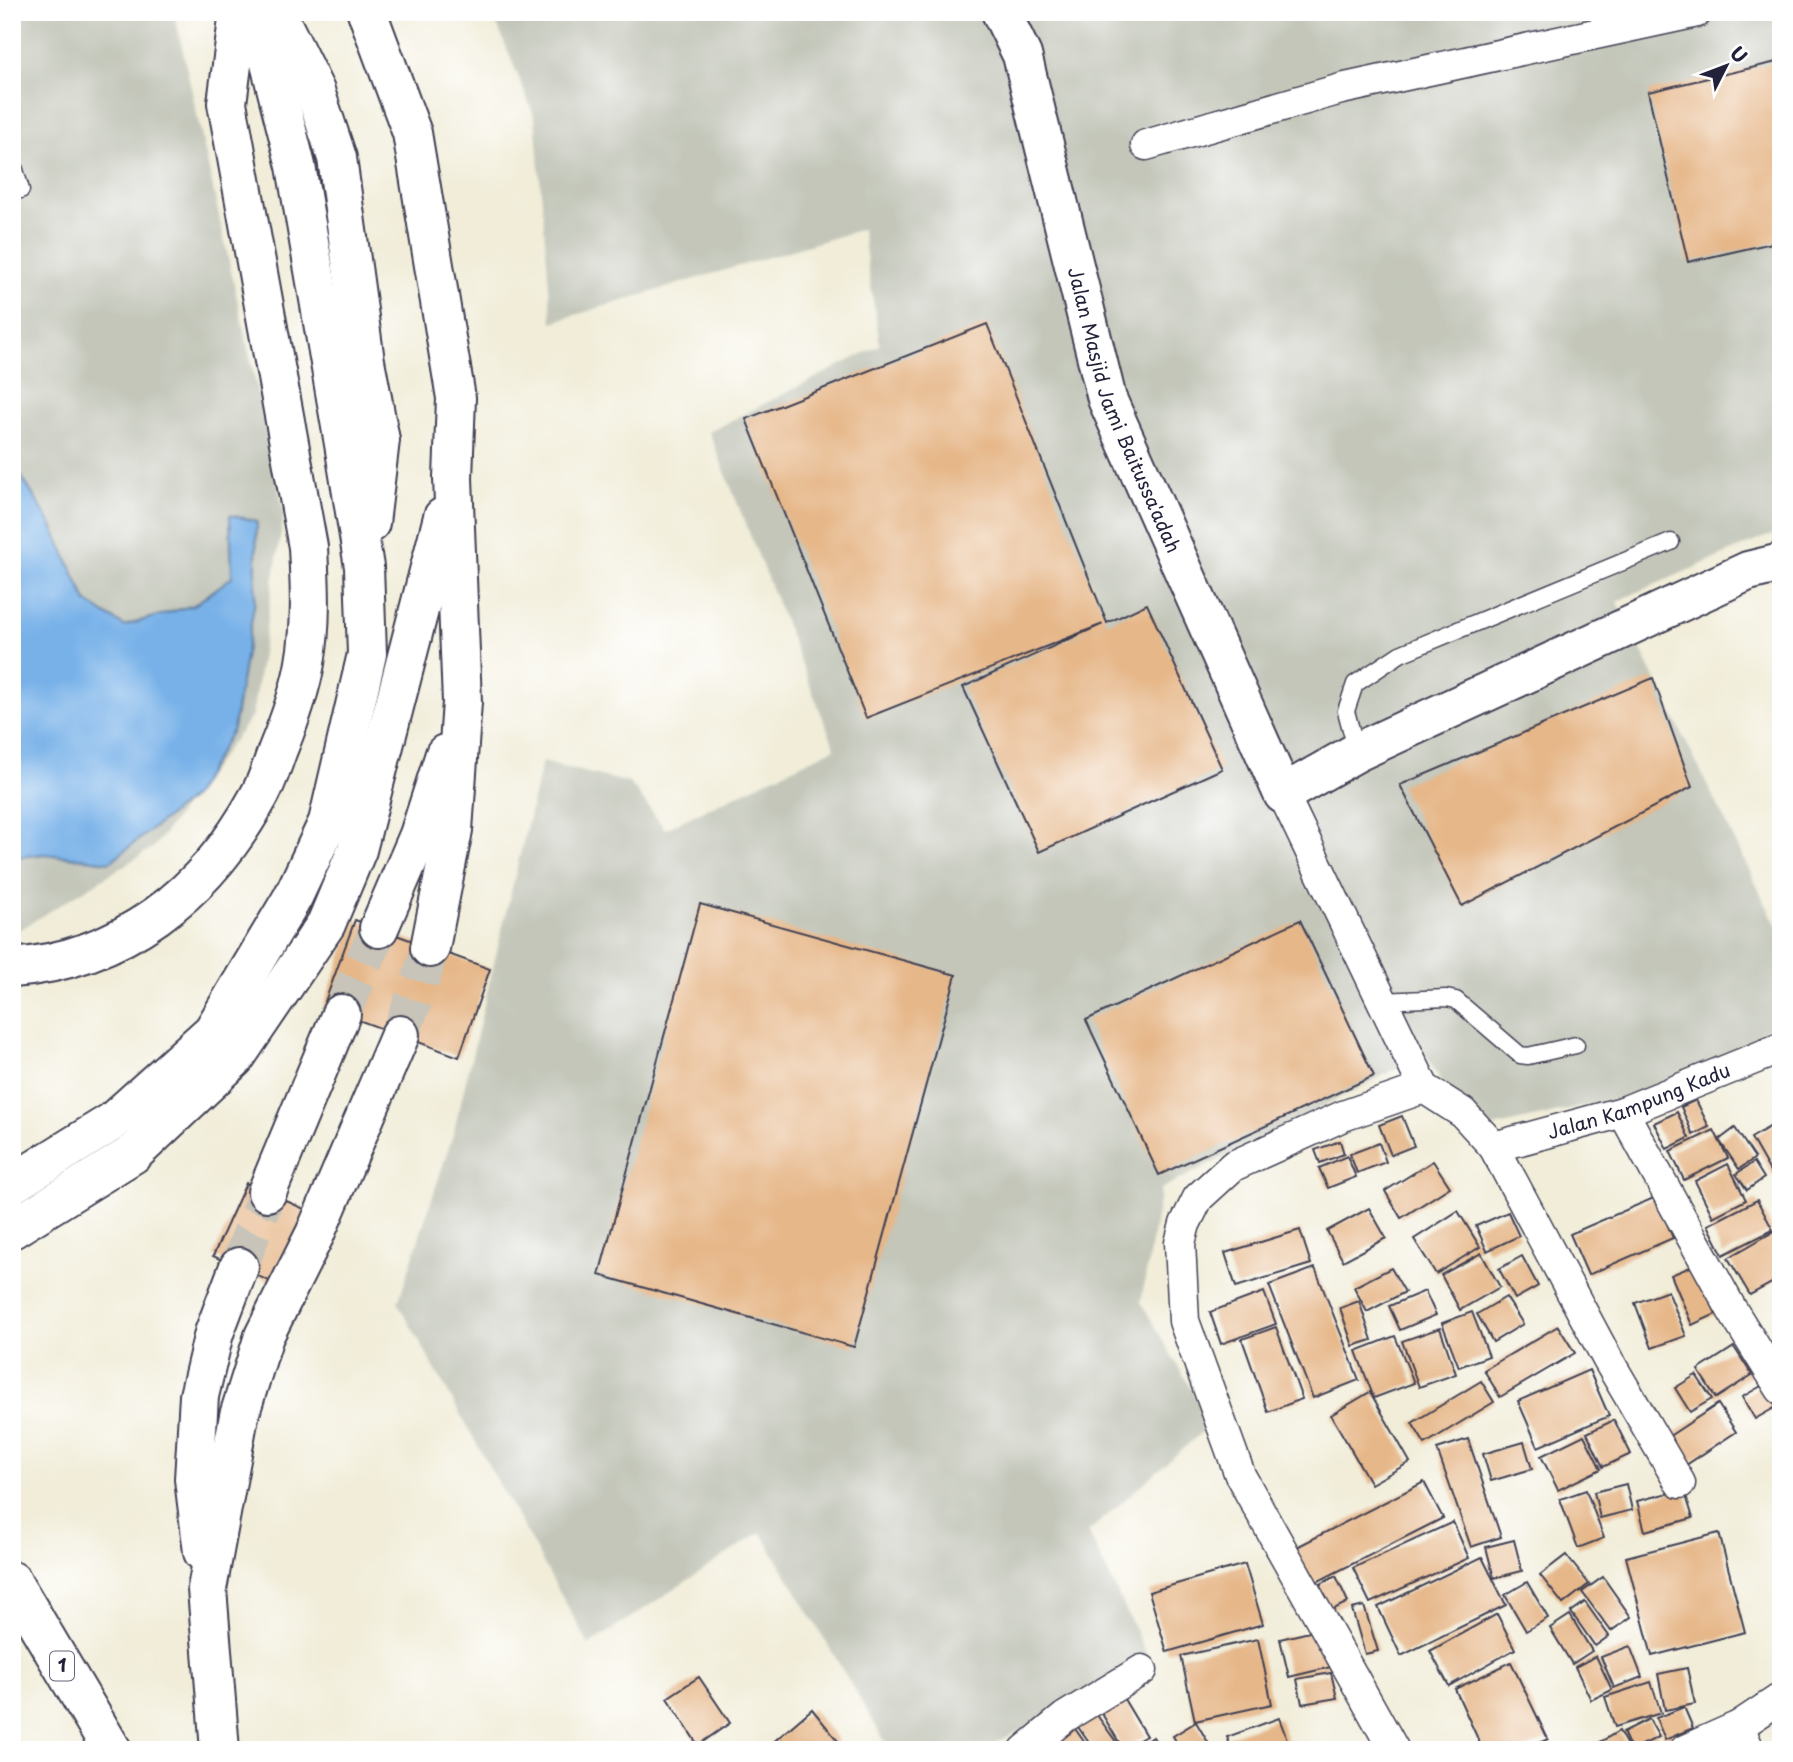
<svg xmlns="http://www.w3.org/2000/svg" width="1793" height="1762" font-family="'Playpen Sans',sans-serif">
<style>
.industrial{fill:#c3c6b9}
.water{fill:#77b1e8;stroke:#4c6a92;stroke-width:2}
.building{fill:#e6b789}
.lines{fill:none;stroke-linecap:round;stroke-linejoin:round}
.motorway-tunnel{stroke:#c8c4b9;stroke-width:38;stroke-dasharray:38 19;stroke-linecap:butt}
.service-casing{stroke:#414053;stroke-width:19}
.minor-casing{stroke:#414053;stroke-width:33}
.tertiary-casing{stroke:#414053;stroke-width:42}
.motorway-casing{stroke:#414053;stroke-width:42}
.service{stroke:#fff;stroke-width:16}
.minor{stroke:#fff;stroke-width:30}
.tertiary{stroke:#fff;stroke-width:38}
.motorway{stroke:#fff;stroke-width:38}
.labels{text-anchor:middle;stroke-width:7;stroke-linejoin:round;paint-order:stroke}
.shield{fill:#fff;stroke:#646476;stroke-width:2}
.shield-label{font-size:18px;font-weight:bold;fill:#22223b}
.street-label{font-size:19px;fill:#22223b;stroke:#fff}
</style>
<rect width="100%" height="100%" fill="#fff"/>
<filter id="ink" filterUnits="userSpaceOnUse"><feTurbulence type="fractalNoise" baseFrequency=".0143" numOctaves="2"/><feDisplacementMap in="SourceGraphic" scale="14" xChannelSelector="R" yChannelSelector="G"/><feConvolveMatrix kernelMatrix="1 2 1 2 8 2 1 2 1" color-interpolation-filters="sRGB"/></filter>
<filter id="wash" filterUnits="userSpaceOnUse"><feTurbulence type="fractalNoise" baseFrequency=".00686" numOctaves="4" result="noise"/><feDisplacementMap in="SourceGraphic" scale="28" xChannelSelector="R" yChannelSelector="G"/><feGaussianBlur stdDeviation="1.57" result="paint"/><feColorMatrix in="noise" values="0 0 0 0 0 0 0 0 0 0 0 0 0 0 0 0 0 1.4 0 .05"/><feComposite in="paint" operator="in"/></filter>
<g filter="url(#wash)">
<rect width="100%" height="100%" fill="#f1edd9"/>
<g class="industrial">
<polygon points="12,12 172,12 177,24 284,513 252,716 154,847 21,929 12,928"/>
<polygon points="492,12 1781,12 1781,533 1765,537 1617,601 1781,935 1781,1044 1691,1082 1471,1132 1425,1054 1161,1189 1141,1302 1211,1424 1088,1532 1151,1663 982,1750 890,1750 761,1532 589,1645 398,1303 454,1131 542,762 630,783 665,829 835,748 709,432 880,345 862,229 552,322 535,118"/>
</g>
<polygon class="water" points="12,461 51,524 87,602 124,626 194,605 232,577 230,515 257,521 255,600 233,729 194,796 110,862 44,854 12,858"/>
<g id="blocks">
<g class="building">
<polygon points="1781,61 1781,241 1688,262 1648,92"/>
<polygon points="987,324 1107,623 1147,604 1222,769 1039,852 963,687 1103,624 866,718 746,419"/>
<polygon points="1653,678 1692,787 1462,906 1400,785"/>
<polygon points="700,904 956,975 854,1347 599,1275"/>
<polygon points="355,920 490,969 459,1057 323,1007"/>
<polygon points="1300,920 1374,1076 1159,1175 1086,1020"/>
<polygon points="1696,1100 1709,1127 1693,1135 1681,1107"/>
<polygon points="1677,1112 1689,1138 1667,1149 1654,1123"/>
<polygon points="1402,1116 1414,1146 1391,1155 1379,1125"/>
<polygon points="1781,1120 1781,1170 1772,1175 1751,1138"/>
<polygon points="1735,1128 1755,1158 1739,1169 1719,1140"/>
<polygon points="1714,1130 1728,1158 1684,1180 1670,1151"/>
<polygon points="1340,1141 1344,1154 1320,1163 1315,1150"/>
<polygon points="1379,1143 1386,1162 1357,1173 1350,1154"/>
<polygon points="1347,1156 1356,1177 1328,1188 1319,1168"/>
<polygon points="1433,1161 1450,1187 1401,1218 1385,1191"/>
<polygon points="1754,1162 1764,1178 1747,1190 1736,1174"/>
<polygon points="1728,1164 1746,1200 1713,1217 1695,1181"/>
<polygon points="246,1183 311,1212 278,1285 213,1256"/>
<polygon points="1656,1197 1673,1238 1588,1275 1570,1234"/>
<polygon points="1757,1200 1773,1230 1723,1255 1708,1225"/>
<polygon points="1369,1208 1386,1238 1343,1261 1327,1231"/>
<polygon points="1458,1211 1480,1247 1436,1274 1414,1239"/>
<polygon points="1508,1212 1519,1236 1487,1251 1476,1226"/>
<polygon points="1780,1228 1781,1278 1750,1295 1728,1258"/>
<polygon points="1300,1230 1311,1264 1236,1287 1225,1253"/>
<polygon points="1481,1253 1500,1287 1460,1310 1441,1275"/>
<polygon points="1522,1256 1538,1286 1515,1299 1499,1269"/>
<polygon points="1695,1265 1716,1314 1692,1325 1671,1275"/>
<polygon points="1315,1268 1359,1380 1313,1398 1269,1285"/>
<polygon points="1391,1268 1405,1292 1367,1312 1354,1287"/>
<polygon points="1425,1291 1436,1315 1400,1330 1389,1306"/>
<polygon points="1668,1291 1686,1336 1652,1348 1635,1303"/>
<polygon points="1264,1292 1276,1324 1221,1344 1210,1312"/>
<polygon points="1506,1297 1523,1324 1493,1342 1477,1314"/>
<polygon points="1359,1301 1372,1340 1353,1346 1340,1308"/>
<polygon points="1472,1312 1489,1356 1459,1367 1442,1323"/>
<polygon points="1558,1326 1575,1353 1500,1397 1484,1370"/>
<polygon points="1276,1327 1302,1399 1268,1412 1242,1339"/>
<polygon points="1440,1328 1456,1374 1419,1387 1402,1341"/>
<polygon points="1395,1336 1414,1383 1374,1398 1356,1351"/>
<polygon points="1734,1347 1752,1375 1716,1398 1698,1370"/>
<polygon points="1589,1370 1609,1416 1538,1447 1518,1401"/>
<polygon points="1696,1375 1712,1399 1690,1412 1675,1388"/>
<polygon points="1481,1381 1494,1402 1425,1444 1412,1423"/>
<polygon points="1763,1385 1776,1407 1755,1419 1742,1397"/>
<polygon points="1370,1392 1410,1462 1371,1484 1331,1415"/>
<polygon points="1718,1404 1736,1432 1686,1465 1668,1437"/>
<polygon points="1614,1420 1631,1454 1603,1467 1587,1433"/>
<polygon points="1584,1435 1601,1469 1558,1490 1541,1456"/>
<polygon points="1468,1439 1501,1537 1471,1547 1437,1449"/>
<polygon points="1524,1442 1532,1469 1491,1481 1483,1454"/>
<polygon points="1424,1482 1443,1518 1307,1587 1289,1551"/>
<polygon points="1626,1484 1632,1510 1600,1518 1594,1492"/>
<polygon points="1684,1489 1693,1518 1645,1531 1637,1501"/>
<polygon points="1586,1490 1604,1538 1578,1548 1560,1499"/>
<polygon points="1453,1522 1469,1558 1370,1603 1353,1568"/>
<polygon points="1719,1533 1745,1632 1652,1656 1626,1557"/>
<polygon points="1514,1540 1522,1571 1494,1578 1486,1547"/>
<polygon points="1566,1555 1589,1584 1563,1604 1540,1575"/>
<polygon points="1482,1557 1506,1605 1401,1656 1378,1607"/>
<polygon points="1245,1564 1263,1624 1167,1652 1149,1592"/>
<polygon points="1336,1576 1348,1602 1324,1614 1311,1589"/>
<polygon points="1603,1577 1631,1617 1611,1631 1582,1592"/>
<polygon points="1527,1582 1548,1618 1526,1631 1505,1595"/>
<polygon points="1585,1602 1609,1636 1595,1646 1571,1612"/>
<polygon points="1364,1606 1378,1651 1365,1654 1352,1609"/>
<polygon points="1497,1614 1515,1649 1449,1686 1430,1651"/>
<polygon points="1570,1615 1592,1651 1572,1664 1550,1628"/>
<polygon points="1322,1629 1331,1667 1289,1677 1280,1639"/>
<polygon points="1258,1639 1272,1704 1195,1721 1181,1656"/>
<polygon points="1630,1646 1642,1677 1614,1688 1601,1657"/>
<polygon points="1596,1656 1612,1690 1591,1700 1575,1667"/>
<polygon points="1511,1662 1548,1739 1524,1750 1483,1750 1455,1689"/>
<polygon points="1687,1668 1695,1704 1665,1710 1658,1674"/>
<polygon points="1331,1673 1337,1698 1302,1704 1297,1679"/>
<polygon points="699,1677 730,1723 698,1745 667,1698"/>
<polygon points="1651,1682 1661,1713 1615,1727 1605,1697"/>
<polygon points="1118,1689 1146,1736 1123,1749 1095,1702"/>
<polygon points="1684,1707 1693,1728 1665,1740 1656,1718"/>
<polygon points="812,1709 838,1741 827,1750 774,1750 770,1745"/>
<polygon points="1094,1711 1122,1750 1094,1750 1076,1724"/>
<polygon points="1279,1718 1291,1750 1232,1750 1227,1737"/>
<polygon points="1649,1719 1659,1737 1631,1750 1623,1732"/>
<polygon points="1196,1722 1209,1744 1200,1750 1181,1750 1173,1736"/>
<polygon points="1073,1726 1090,1750 1059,1750 1053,1741"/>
<polygon points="1619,1731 1628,1747 1623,1750 1587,1750"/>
<polygon points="1153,1737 1162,1750 1136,1750"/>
</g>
</g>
</g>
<g filter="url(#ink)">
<use href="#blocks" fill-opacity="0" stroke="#414053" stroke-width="2"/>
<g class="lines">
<g class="motorway-tunnel">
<polyline points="341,1014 379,928"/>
<polyline points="400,1035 420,983 430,948"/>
<polyline points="239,1267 267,1192"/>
</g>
<defs>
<g id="service">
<polyline points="12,160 21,190"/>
<polyline points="1357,752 1346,711 1355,684 1400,654 1671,542"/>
<polyline points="1382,1001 1446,998 1456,1000 1520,1055 1528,1056 1576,1045"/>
</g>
<g id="minor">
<polyline points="1146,145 1341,89 1697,12"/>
<polyline points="1283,794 1424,1088 1463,1113 1494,1147 1608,1360 1680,1483"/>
<polyline points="1623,1112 1732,1310 1781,1389"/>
<path id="s1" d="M 1494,1147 L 1623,1112 L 1781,1048"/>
<polyline points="1739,1726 1749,1750"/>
<polyline points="1025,1750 1065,1717 1142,1670"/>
<polyline points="1394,1750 1240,1475 1184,1321 1180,1243 1185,1224 1198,1198 1233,1166 1343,1116 1424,1088"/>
<polyline points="1685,1750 1739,1726 1781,1698"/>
</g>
<g id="tertiary">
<path id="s2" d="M 1001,12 L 1022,55 L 1107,399 L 1283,794 L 1357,752 L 1748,571 L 1781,563"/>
</g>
<g id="motorway">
<polyline points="276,12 315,91 337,158 365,361 380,440 370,523"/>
<polyline points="367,12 412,133 456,398 453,478 462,702 453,830 430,948"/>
<polyline points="379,928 419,835 445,754"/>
<path d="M 12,968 C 122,960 206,893 258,798 C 267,783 272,765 278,749 C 289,722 300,692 305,663 C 312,624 310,586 308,547 L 227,103 L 239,12"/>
<polyline points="12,1184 112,1122 213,1031 293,897 328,822 367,654 364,567 344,444 296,166 257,12"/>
<polyline points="267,1192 341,1014"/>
<polyline points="12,1229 133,1154 235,1058 326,924 357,850 443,517"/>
<polyline points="203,1552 194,1479 199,1396 214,1333 239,1267"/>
<polyline points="12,1581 112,1750"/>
<polyline points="220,1750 207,1589 239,1416 264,1336 315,1234 400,1035"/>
</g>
</defs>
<use href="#service" class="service-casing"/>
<use href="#minor" class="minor-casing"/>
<use href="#tertiary" class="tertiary-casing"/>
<use href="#motorway" class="motorway-casing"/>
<use href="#service" class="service"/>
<use href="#minor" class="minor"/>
<use href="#tertiary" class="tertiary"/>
<use href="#motorway" class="motorway"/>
</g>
</g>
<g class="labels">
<rect class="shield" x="50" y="1651.5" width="24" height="29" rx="5"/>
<g class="shield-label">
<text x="62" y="1672">1</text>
</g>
<g class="street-label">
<text dy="7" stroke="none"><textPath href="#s2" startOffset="418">Jalan Masjid Jami Baitussa'adah</textPath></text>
<text dy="7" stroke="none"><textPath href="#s1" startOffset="152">Jalan Kampung Kadu</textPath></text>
</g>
</g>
<rect width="1793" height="1762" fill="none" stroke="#fff" stroke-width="42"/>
<g transform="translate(1726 66) rotate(48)" stroke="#ffffff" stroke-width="5" paint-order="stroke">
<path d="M0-5L12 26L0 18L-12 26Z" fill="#22223b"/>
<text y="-10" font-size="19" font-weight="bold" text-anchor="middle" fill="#22223b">U</text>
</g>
</svg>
